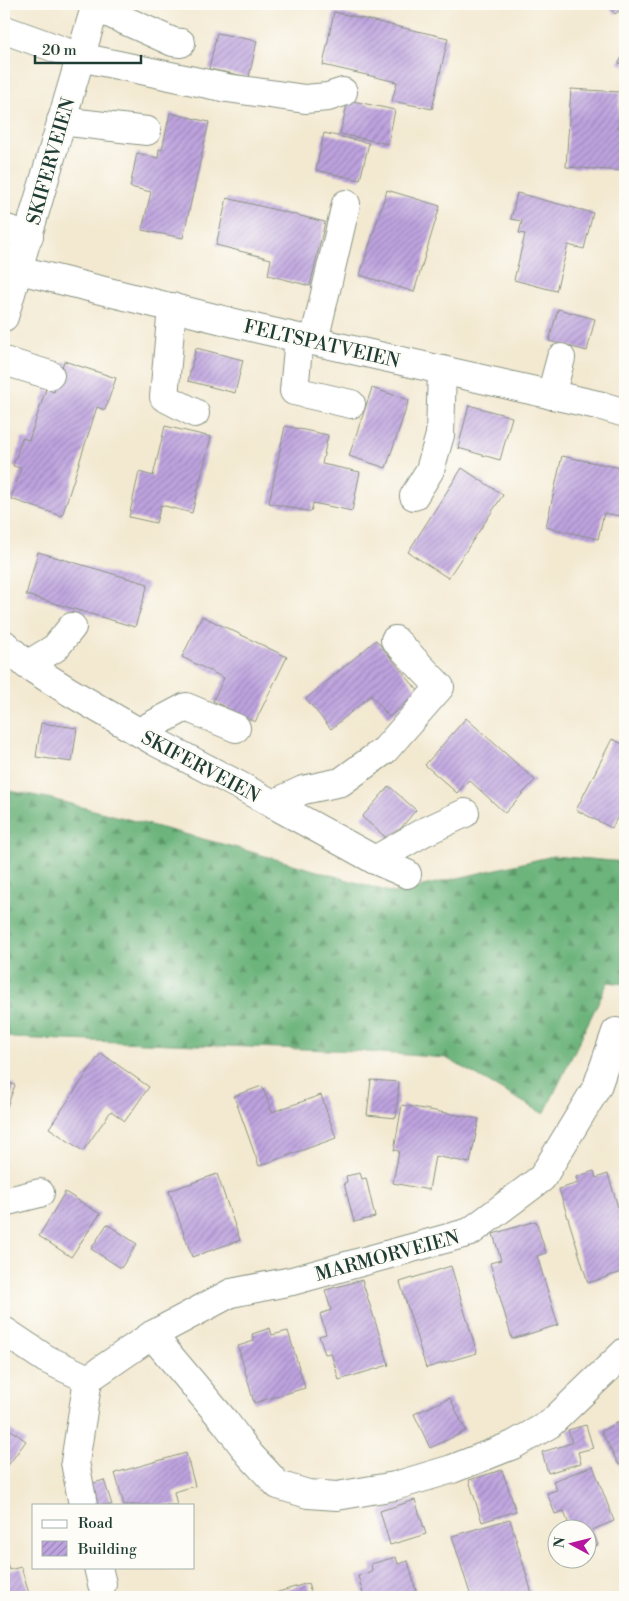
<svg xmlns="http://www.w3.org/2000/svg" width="629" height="1601" font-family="'Libre Bodoni',serif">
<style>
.forest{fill:url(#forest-firs);stroke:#467858}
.building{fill:url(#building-hatch)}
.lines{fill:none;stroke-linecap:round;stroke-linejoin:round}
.minor-casing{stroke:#899382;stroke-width:30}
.minor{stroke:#fff;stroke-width:28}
.labels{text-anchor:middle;stroke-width:5;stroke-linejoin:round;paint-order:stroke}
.street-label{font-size:19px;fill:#1f3d34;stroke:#fdfcf7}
</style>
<defs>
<pattern id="forest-firs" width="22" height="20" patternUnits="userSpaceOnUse" patternTransform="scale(1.25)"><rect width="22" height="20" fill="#6cb47b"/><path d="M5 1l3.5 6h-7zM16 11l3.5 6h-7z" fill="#589466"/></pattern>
<pattern id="building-hatch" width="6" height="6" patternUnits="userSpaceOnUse" patternTransform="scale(1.25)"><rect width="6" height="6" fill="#bea3df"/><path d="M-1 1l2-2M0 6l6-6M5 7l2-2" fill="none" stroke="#9a86b6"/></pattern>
</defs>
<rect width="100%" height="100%" fill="#fdfcf7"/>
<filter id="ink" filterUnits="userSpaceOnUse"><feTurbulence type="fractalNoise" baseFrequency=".02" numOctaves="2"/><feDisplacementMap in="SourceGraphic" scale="10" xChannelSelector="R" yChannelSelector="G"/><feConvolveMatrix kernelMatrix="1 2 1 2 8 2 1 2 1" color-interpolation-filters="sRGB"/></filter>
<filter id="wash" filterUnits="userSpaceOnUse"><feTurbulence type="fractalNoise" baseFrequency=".0096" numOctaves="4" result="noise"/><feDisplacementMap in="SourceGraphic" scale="20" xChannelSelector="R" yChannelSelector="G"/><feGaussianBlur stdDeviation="1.12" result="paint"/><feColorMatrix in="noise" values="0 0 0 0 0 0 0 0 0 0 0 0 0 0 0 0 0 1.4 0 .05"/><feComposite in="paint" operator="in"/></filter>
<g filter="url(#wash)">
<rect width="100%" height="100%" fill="#f3e9d1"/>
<polygon class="forest" points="4,790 48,798 241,849 393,893 553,856 625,862 625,984 608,982 544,1114 446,1058 356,1051 13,1038 4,1034"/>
<g id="blocks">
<g class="building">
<polygon points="607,4 625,4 625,13 622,9 615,14"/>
<polygon points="334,12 448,38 432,109 392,101 397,82 323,65"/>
<polygon points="217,33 257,41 249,77 209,69"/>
<polygon points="625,51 625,66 619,63"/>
<polygon points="571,89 620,92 618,128 625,128 625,171 566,167"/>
<polygon points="348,100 395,110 388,144 340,134"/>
<polygon points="170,113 209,122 183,238 142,230 151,192 130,187 137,153 158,158 159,149 162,150"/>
<polygon points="324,133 369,143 360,180 316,170"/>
<polygon points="387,190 440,206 414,292 360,275"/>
<polygon points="517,193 593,213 584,249 568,245 556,291 514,280 525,234 519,233 522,221 511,219"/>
<polygon points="227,198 325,222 310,286 268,275 271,259 216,245"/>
<polygon points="558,309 595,319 587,351 549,341"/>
<polygon points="196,348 243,360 235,393 188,381"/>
<polygon points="64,361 116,378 105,410 97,407 62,516 11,499 21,468 13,466 22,438 29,440 46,389 54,392"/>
<polygon points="372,388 409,400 386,468 349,456"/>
<polygon points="469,405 512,417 500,460 458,448"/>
<polygon points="165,426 211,437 192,513 161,505 156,523 129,517 139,472 153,476"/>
<polygon points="285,426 328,435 322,464 360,472 352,511 313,503 311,512 269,503"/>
<polygon points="562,456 625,469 625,517 604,513 598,539 546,527"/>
<polygon points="462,468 503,495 448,578 408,552"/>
<polygon points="38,552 148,584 135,627 26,595"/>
<polygon points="202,616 287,657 255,722 213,701 224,678 182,657"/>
<polygon points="376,640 419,692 389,717 371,695 331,729 306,699"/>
<polygon points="466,718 535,780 505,813 469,780 457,793 425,765"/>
<polygon points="41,723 77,728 72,762 36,757"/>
<polygon points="612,739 625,745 625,802 612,828 576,810"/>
<polygon points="389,786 416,810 390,841 362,817"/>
<polygon points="101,1053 149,1087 125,1121 111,1111 83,1151 49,1128"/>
<polygon points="371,1080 399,1082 396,1118 367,1115"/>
<polygon points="4,1082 15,1085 4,1115"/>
<polygon points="262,1086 272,1112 321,1095 336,1138 259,1166 234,1096"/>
<polygon points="402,1105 479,1119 470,1163 435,1156 429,1190 393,1183 399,1151 394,1150"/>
<polygon points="594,1171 596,1178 608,1174 625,1230 625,1271 588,1283 559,1189 578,1183 576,1177"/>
<polygon points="360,1173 362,1179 366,1178 375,1217 354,1222 344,1183 347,1182 346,1176"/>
<polygon points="217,1174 240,1240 192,1257 169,1191"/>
<polygon points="65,1192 100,1214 71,1257 39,1236"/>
<polygon points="536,1221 546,1253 537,1256 558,1325 512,1339 490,1263 501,1260 493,1234"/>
<polygon points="107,1224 137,1244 121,1268 91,1249"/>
<polygon points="451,1266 477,1353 426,1368 400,1282"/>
<polygon points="362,1280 389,1365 339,1380 331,1353 325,1354 319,1336 326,1334 320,1314 331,1310 325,1290"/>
<polygon points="270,1328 272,1335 288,1331 305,1388 254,1403 238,1346 254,1341 252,1334"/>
<polygon points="450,1398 466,1431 430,1448 414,1414"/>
<polygon points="625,1409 625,1462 619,1465 601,1431 624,1419 621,1412"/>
<polygon points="4,1425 26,1441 4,1471"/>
<polygon points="586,1425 593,1448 578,1452 581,1463 548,1473 542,1452 572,1443 568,1430"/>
<polygon points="186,1453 195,1486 174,1492 177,1505 124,1505 115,1473"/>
<polygon points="593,1466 614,1521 592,1530 598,1545 586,1549 586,1528 570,1528 564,1511 555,1514 547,1493 557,1490 553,1481"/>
<polygon points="502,1470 516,1511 482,1522 469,1480"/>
<polygon points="104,1480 112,1505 93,1505 87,1485"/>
<polygon points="415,1500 426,1534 390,1545 380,1511"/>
<polygon points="510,1519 533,1597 471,1597 452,1536"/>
<polygon points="4,1553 9,1570 21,1567 30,1597 4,1597"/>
<polygon points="396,1557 398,1564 408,1561 416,1591 410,1593 411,1597 364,1597 358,1576 372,1571 371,1564"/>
<polygon points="308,1583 312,1597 262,1597"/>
</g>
</g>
</g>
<g filter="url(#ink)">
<use href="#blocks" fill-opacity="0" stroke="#899382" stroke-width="1"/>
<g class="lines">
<defs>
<g id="minor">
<polyline points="95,7 173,42 181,43"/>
<polyline points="8,31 80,57 227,88 305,99 328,97 343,92"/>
<polyline points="61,121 147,131"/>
<polyline points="4,228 29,236"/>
<polyline points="19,270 259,329 602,406 625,413"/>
<polyline points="172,307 164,397 195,413"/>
<polyline points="4,317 96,4"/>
<polyline points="299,338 294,391 351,404"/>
<polyline points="314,341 346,204"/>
<polyline points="4,361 50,375"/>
<polyline points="551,395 561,358"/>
<polyline points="414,496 430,470 440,435 442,370"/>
<polyline points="4,644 27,665 70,692 154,741 242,787 375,860 407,874"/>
<polyline points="27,665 55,648 72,627"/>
<polyline points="139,732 186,707 236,728"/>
<polyline points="273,804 303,790 341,782 385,750 440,687 395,640"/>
<polyline points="375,860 422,833 465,813"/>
<polyline points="4,1202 40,1193"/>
<polyline points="4,1331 46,1359 88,1379 152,1335 231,1293 292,1281 470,1232 542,1178 597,1087 616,1032"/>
<polyline points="152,1335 226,1423 250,1455 278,1485 308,1494 337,1496 395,1486 452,1469 513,1445 550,1424 625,1352"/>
<polyline points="83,1505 75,1462 88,1379"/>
<polyline points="98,1567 102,1584"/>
</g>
</defs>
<use href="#minor" class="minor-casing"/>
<use href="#minor" class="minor"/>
</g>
</g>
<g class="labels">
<g class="street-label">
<text transform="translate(50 161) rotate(-74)" y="7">SKIFERVEIEN</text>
<text transform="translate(322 343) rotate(13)" y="7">FELTSPATVEIEN</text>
<text transform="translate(201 766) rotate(28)" y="7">SKIFERVEIEN</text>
<text transform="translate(387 1255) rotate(-15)" y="7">MARMORVEIEN</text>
</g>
</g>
<rect width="629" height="1601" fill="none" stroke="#fdfcf7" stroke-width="20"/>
<rect x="32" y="1504" width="162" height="65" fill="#fdfcf7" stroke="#a4b0a9"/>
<rect x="42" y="1520" width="25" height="8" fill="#ffffff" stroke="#a4b0a9"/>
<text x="78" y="1528" font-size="15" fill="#1f3d34">Road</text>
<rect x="42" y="1541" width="25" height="15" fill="url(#building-hatch)" stroke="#a4b0a9"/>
<text x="78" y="1554" font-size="15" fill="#1f3d34">Building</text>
<g transform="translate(572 1544) rotate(277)"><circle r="24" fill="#fdfcf7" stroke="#a4b0a9"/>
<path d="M0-4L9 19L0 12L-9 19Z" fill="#b5179e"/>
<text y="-8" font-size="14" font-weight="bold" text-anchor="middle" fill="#1f3d34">N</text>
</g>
<path d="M35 55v8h106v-8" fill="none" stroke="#1f3d34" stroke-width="2.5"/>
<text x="42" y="55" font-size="15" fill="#1f3d34" stroke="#fdfcf7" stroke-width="4" paint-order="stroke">20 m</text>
</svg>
